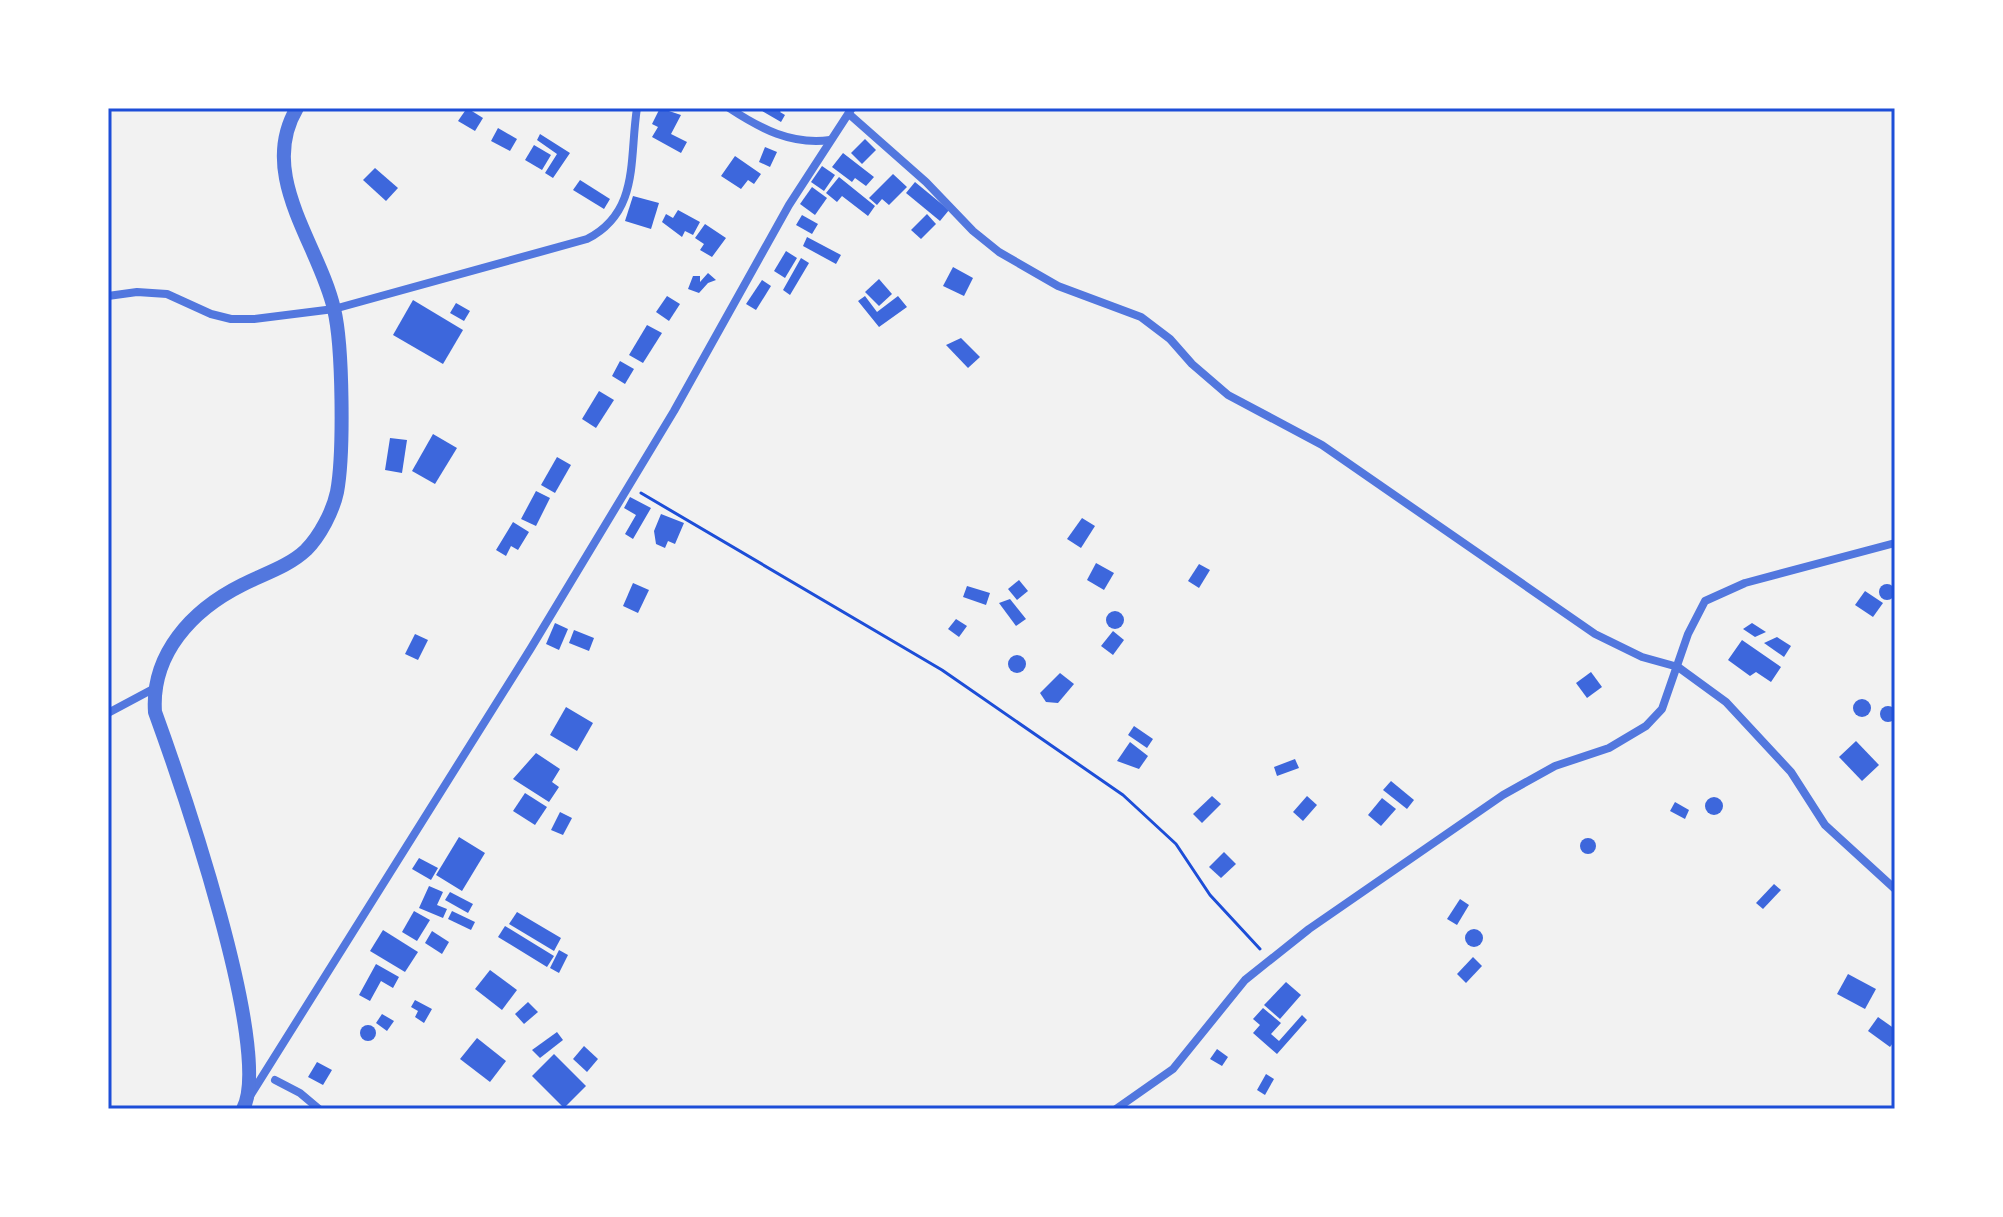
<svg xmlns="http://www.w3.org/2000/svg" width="2003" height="1217" font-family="'PT Sans Narrow',sans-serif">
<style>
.building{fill:#3d67dc}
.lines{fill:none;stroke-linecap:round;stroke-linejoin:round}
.path{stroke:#1d4ed8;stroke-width:3}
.minor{stroke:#5277de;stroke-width:8}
.tertiary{stroke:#5277de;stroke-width:14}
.neatline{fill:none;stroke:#1d4ed8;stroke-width:3}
</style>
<rect width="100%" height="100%" fill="#f2f2f2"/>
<g class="building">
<polygon points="467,108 483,118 475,131 458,121"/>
<polygon points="660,108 681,115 671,134 687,142 681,153 652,137 658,127 652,124"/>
<polygon points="757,108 783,108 780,112 785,115 781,122"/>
<polygon points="498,128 517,139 510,151 491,141"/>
<polygon points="540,134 570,153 553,178 545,173 557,154 537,140"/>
<polygon points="865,139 876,150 862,164 851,153"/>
<polygon points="534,145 551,155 542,170 525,160"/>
<polygon points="765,147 777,152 770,167 759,162"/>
<polygon points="843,153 874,177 866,186 855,178 852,182 832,167"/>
<polygon points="735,156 761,174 754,184 748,180 741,189 721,176"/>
<polygon points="822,166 835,175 824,191 811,182"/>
<polygon points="375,168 398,188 386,201 363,180"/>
<polygon points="893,174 907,187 889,205 882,199 877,205 869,198"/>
<polygon points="839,177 875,206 868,216 842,196 837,202 826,193"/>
<polygon points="580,180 610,199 604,209 573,190"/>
<polygon points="915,182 949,210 940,221 906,193"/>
<polygon points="812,187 827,198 815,215 800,204"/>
<polygon points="633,196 659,203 651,229 625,221"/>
<polygon points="678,210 700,222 693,235 685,231 682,237 662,222 666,214 673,218"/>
<polygon points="927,214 936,224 921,239 911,230"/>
<polygon points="802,215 818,224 812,234 796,225"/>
<polygon points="705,224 726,238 712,257 700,250 704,244 695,238"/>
<polygon points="807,237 841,255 836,264 803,246"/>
<polygon points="786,251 797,258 785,278 774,271"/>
<polygon points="801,258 809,263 790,295 783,290"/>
<polygon points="953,267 973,278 964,296 943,286"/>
<polygon points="708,273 716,280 708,283 699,293 688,289 693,276 700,276 700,282"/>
<polygon points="879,279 892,294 879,306 865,292"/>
<polygon points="762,280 771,286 756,310 746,304"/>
<polygon points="667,296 680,304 669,321 656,312"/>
<polygon points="865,296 877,312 898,296 907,307 879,327 858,301"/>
<polygon points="413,300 463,330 443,364 393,335"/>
<polygon points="456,303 470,311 464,321 450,313"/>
<polygon points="647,325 662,333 643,363 629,355"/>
<polygon points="961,338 980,357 968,368 946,345"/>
<polygon points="620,361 634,369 625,384 612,376"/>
<polygon points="599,391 614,400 596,428 582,419"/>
<polygon points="433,434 457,448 435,484 412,471"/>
<polygon points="390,438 407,440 402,473 385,470"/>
<polygon points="557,457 571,465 555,493 541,485"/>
<polygon points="536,491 550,498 536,526 521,519"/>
<polygon points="630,497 651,508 633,539 625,534 636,515 624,508"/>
<polygon points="661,514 684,523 675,544 668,541 665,548 656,544 654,531"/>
<polygon points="1082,518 1095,526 1081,548 1067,539"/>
<polygon points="513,522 529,532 518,550 511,546 506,556 496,550"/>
<polygon points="1096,563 1114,573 1104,590 1087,580"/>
<polygon points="1199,564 1210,570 1199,588 1188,581"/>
<polygon points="1019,580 1028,591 1017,600 1008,589"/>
<polygon points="633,583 649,590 638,613 623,606"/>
<circle cx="1887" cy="592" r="8"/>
<polygon points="967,586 990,593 986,605 963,597"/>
<polygon points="1865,591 1883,603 1873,617 1855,605"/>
<polygon points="1010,599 1026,619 1016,626 999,603"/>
<circle cx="1115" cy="620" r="9"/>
<polygon points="956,619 967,626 959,637 948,629"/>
<polygon points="555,623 568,629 559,650 546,644"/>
<polygon points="1752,623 1766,632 1755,637 1743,629"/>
<polygon points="574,630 594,638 589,651 569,643"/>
<polygon points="1113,631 1124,640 1113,655 1101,646"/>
<polygon points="415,634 428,640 418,660 405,654"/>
<polygon points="1777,637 1791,646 1784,657 1764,643"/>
<polygon points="1742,640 1781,667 1771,682 1756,672 1750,676 1728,660"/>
<circle cx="1017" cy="664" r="9"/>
<polygon points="1591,672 1602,687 1587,698 1576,683"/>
<polygon points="1060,673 1074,684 1058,703 1046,702 1040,693"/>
<circle cx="1862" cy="708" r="9"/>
<circle cx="1888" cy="714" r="8"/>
<polygon points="566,707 593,723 577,751 550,735"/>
<polygon points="1134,726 1153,739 1147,748 1128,735"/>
<polygon points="1856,741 1879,765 1862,781 1839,757"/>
<polygon points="1130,742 1148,756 1139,769 1117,761"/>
<polygon points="536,753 560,769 552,782 559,787 549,802 513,779"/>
<polygon points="1295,759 1299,768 1277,776 1274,767"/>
<polygon points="1391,781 1414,800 1407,809 1383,790"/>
<polygon points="525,793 547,807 535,825 513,811"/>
<polygon points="1212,796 1221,804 1202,823 1193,814"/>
<polygon points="1307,796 1317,805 1303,821 1293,812"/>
<circle cx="1714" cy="806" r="9"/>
<polygon points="1382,798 1396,809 1381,826 1368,815"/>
<polygon points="1675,802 1689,810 1685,819 1670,811"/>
<polygon points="560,812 572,818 563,835 551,830"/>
<polygon points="459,837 485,853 462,891 436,875"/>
<circle cx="1588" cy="846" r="8"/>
<polygon points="1224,852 1236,864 1221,878 1209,867"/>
<polygon points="419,858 438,868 431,880 412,869"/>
<polygon points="1774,884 1781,890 1763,909 1756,903"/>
<polygon points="429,886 443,892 437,905 447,909 443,918 419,908"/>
<polygon points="450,892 473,904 468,913 445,900"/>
<polygon points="1460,899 1469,905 1457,925 1447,919"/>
<polygon points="414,911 430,920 417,941 402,932"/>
<polygon points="452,911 475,922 471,930 448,919"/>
<polygon points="517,912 561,938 554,951 509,924"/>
<polygon points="505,926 554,956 547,967 498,937"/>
<circle cx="1474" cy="938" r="9"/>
<polygon points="383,930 418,952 405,972 370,951"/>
<polygon points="432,931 449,942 442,954 425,943"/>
<polygon points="559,950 568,955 559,973 550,968"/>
<polygon points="1473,957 1482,966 1466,983 1457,974"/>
<polygon points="376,964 399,977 393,988 381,981 370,1001 359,995"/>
<polygon points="490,970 517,990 502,1010 475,989"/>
<polygon points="1848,974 1876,989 1865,1009 1837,994"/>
<polygon points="1286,982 1301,995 1280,1019 1264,1005"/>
<polygon points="415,1000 432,1009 424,1023 415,1017 418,1011 411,1007"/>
<polygon points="528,1002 538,1012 524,1024 515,1014"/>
<polygon points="1263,1008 1281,1023 1271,1034 1279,1041 1302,1015 1307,1020 1277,1054 1253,1033 1260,1025 1253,1019"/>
<polygon points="382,1014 394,1021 387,1031 376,1023"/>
<polygon points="1878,1017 1895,1029 1895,1040 1890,1047 1868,1031"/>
<circle cx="368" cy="1033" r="8"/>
<polygon points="557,1032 563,1040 540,1058 532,1050"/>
<polygon points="477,1038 506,1061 490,1082 460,1059"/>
<polygon points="584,1046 598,1059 587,1072 573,1059"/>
<polygon points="1217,1049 1228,1057 1222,1066 1210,1059"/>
<polygon points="554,1054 586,1086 564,1108 532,1076"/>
<polygon points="317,1062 332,1070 323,1085 308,1077"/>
<polygon points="1266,1074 1274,1079 1265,1095 1257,1090"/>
</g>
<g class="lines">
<polyline class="path" points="641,493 942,670 1123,795 1176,844 1210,895 1260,949"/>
<g class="minor">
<path d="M 729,108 C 761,129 791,145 830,140"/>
<polyline points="849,114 926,182 973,231 999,252 1058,286 1141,317 1170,339 1192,364 1228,395 1322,445 1595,634 1642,657 1678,667 1726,702 1791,772 1825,825 1895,889"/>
<path d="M 108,296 L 137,292 L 167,294 L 211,314 L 231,319 L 254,319 L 334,309 L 587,239 C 640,212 629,159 637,108"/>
<polyline points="108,713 153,689"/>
<polyline points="275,1080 300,1093 319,1109"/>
<polyline points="250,1096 531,648 674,411 789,205 852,108"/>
<polyline points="1116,1109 1173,1069 1245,980 1309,929 1503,795 1555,766 1609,748 1646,726 1662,709 1688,634 1705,601 1745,583 1895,543"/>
</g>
<path class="tertiary" d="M 243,1109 C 274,1051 180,781 155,712 C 151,654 192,610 242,585 C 263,574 288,567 306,550 C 320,536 333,511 337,492 C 344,455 343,346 334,309 C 319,244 257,175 297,108"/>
</g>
<rect width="2003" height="1217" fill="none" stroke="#ffffff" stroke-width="220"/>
<rect x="110" y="110" width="1783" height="997" class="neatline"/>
</svg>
